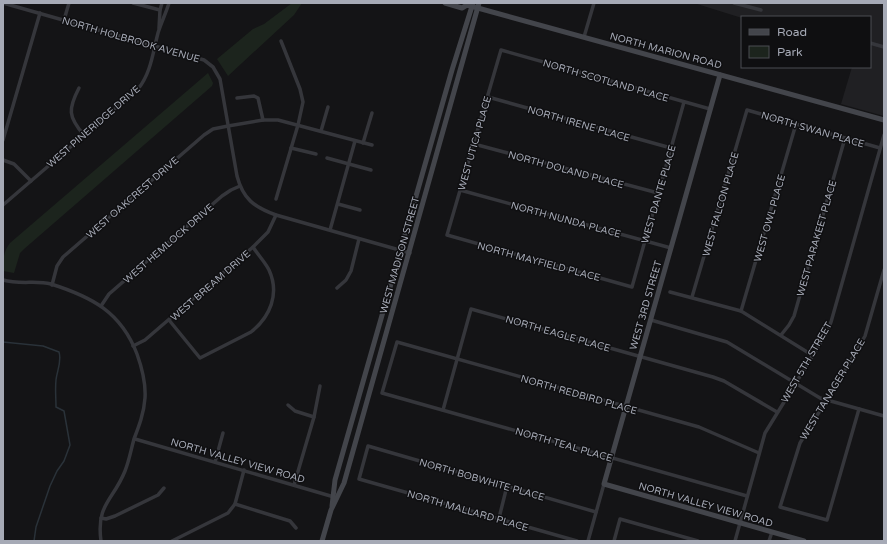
<svg xmlns="http://www.w3.org/2000/svg" width="887" height="544" font-family="'Varela Round',sans-serif">
<style>
.built{fill:#202023}
.green{fill:#1c241d}
.lines{fill:none;stroke-linecap:round;stroke-linejoin:round}
.stream{stroke:#2a3239;stroke-width:1.5}
.street{stroke:#35363b;stroke-width:3.5}
.secondary{stroke:#43454b;stroke-width:5}
.labels{text-anchor:middle;stroke-width:3;stroke-linejoin:round;paint-order:stroke}
.street-label{font-size:10px;fill:#a6aab6;stroke:#0f0f11}
</style>
<rect width="100%" height="100%" fill="#141416"/>
<polygon class="built" points="694,3 884,3 884,116 841,104 852,67 870,67 870,17 742,17 742,18"/>
<g class="green">
<polygon points="292,3 302,3 294,15 228,76 217,59 253,29 264,24"/>
<path d="M 208,73 L 213,83 L 212,86 L 24,249 L 20,253 L 14,273 L 3,271 C 3,260 3,252 10,243 Z"/>
</g>
<g class="lines">
<path class="stream" d="M 3,342 L 43,346 L 59,352 C 62,361 57,371 56,380 C 55,389 56,398 56,407 L 64,411 L 70,445 L 64,461 L 57,471 L 50,486 L 36,527 L 34,541"/>
<g class="street">
<path d="M 3,3 L 204,60 L 213,67 L 220,79 L 237,176 C 243,199 254,207 276,215 L 410,253"/>
<polyline points="133,3 160,10"/>
<polyline points="734,3 761,10"/>
<polyline points="64,20 69,3"/>
<polyline points="159,28 160,10 162,3"/>
<polyline points="584,37 594,3"/>
<polyline points="870,43 884,47"/>
<path d="M 79,88 C 68,109 68,117 84,135"/>
<polyline points="488,97 671,148"/>
<polyline points="237,98 254,96 258,98 263,120"/>
<polyline points="684,102 632,287 447,235 501,50 710,109"/>
<polyline points="321,131 328,107"/>
<polyline points="3,140 40,13"/>
<polyline points="363,143 372,113"/>
<polyline points="474,144 658,193"/>
<polyline points="291,148 316,154"/>
<polyline points="327,158 371,170"/>
<polyline points="3,160 14,164 31,181"/>
<polyline points="460,190 671,248"/>
<polyline points="276,199 298,125 303,102 300,89 281,41"/>
<polyline points="338,204 360,210"/>
<path d="M 3,205 L 138,89 C 151,73 153,52 158,33 C 161,23 166,13 169,3"/>
<polyline points="330,230 355,141"/>
<path d="M 3,280 C 20,285 36,280 51,284 C 92,297 121,312 137,354 C 142,368 146,383 145,398 C 144,413 139,426 134,439 C 131,450 129,461 125,471 C 113,501 96,504 101,541"/>
<polyline points="52,285 57,266 63,257 204,135 213,129 228,126 263,120 278,120 372,145"/>
<polyline points="337,288 346,280 351,271 359,239"/>
<polyline points="670,292 741,311 812,355"/>
<polyline points="692,297 747,110 880,148"/>
<polyline points="101,306 109,294 222,196 231,190 240,186"/>
<polyline points="741,311 796,124"/>
<path d="M 169,320 L 200,358 L 251,332 C 270,317 280,294 269,270 C 265,262 258,255 253,247"/>
<polyline points="651,320 727,342 820,398 884,416"/>
<polyline points="781,335 789,325 794,316 845,138"/>
<polyline points="133,346 145,340 253,247 268,232 276,215"/>
<polyline points="288,405 295,411 314,417"/>
<polyline points="859,409 827,520 780,507 800,443 856,352 865,336 884,270"/>
<polyline points="443,410 471,309 713,377 724,381 777,412"/>
<polyline points="135,439 334,497"/>
<polyline points="215,462 223,433"/>
<polyline points="294,485 314,417 320,386"/>
<polyline points="747,496 382,393 397,342 699,427 759,453"/>
<polyline points="235,504 290,521 296,528"/>
<polyline points="101,518 106,519 115,516 158,495 164,488"/>
<polyline points="499,518 507,486"/>
<polyline points="172,541 228,513 235,504 244,470"/>
<polyline points="577,541 359,479 368,446 596,512"/>
<polyline points="588,541 604,484"/>
<polyline points="614,541 620,519 698,541"/>
<polyline points="735,541 765,433 826,334 831,322 884,135"/>
<polyline points="769,541 772,532"/>
</g>
<g class="secondary">
<polyline points="445,3 462,8 467,5 884,120"/>
<polyline points="720,75 604,484 804,541"/>
<polyline points="332,506 335,480 452,70 473,3"/>
<polyline points="322,541 331,510 344,483 479,3"/>
</g>
</g>
<g class="labels">
<g class="street-label">
<text transform="translate(131 39) rotate(16)" y="4">NORTH HOLBROOK AVENUE</text>
<text transform="translate(666 50) rotate(15)" y="4">NORTH MARION ROAD</text>
<text transform="translate(606 80) rotate(16)" y="4">NORTH SCOTLAND PLACE</text>
<text transform="translate(579 123) rotate(16)" y="4">NORTH IRENE PLACE</text>
<text transform="translate(93 126) rotate(-41)" y="4">WEST PINERIDGE DRIVE</text>
<text transform="translate(813 129) rotate(16)" y="4">NORTH SWAN PLACE</text>
<text transform="translate(474 143) rotate(-74)" y="4">WEST UTICA PLACE</text>
<text transform="translate(566 169) rotate(15)" y="4">NORTH DOLAND PLACE</text>
<text transform="translate(658 194) rotate(-74)" y="4">WEST DANTE PLACE</text>
<text transform="translate(132 197) rotate(-41)" y="4">WEST OAKCREST DRIVE</text>
<text transform="translate(720 204) rotate(-74)" y="4">WEST FALCON PLACE</text>
<text transform="translate(769 218) rotate(-74)" y="4">WEST OWL PLACE</text>
<text transform="translate(566 219) rotate(15)" y="4">NORTH NUNDA PLACE</text>
<text transform="translate(816 238) rotate(-74)" y="4">WEST PARAKEET PLACE</text>
<text transform="translate(168 243) rotate(-41)" y="4">WEST HEMLOCK DRIVE</text>
<text transform="translate(399 255) rotate(-74)" y="4">WEST MADISON STREET</text>
<text transform="translate(539 261) rotate(15)" y="4">NORTH MAYFIELD PLACE</text>
<text transform="translate(210 285) rotate(-41)" y="4">WEST BREAM DRIVE</text>
<text transform="translate(645 305) rotate(-74)" y="4">WEST 3RD STREET</text>
<text transform="translate(558 333) rotate(16)" y="4">NORTH EAGLE PLACE</text>
<text transform="translate(806 362) rotate(-60)" y="4">WEST 5TH STREET</text>
<text transform="translate(832 389) rotate(-59)" y="4">WEST TANAGER PLACE</text>
<text transform="translate(579 394) rotate(16)" y="4">NORTH REDBIRD PLACE</text>
<text transform="translate(564 444) rotate(16)" y="4">NORTH TEAL PLACE</text>
<text transform="translate(238 460) rotate(16)" y="4">NORTH VALLEY VIEW ROAD</text>
<text transform="translate(482 479) rotate(16)" y="4">NORTH BOBWHITE PLACE</text>
<text transform="translate(706 504) rotate(16)" y="4">NORTH VALLEY VIEW ROAD</text>
<text transform="translate(468 510) rotate(16)" y="4">NORTH MALLARD PLACE</text>
</g>
</g>
<rect width="887" height="544" fill="none" stroke="#a6aab6" stroke-width="8"/>
<rect x="741" y="16" width="130" height="52" fill="#0f0f11" stroke="#4b4d53"/>
<rect x="749" y="29" width="20" height="6" fill="#43454b" stroke="#4b4d53"/>
<text x="777" y="36" font-size="12" fill="#a6aab6">Road</text>
<rect x="749" y="46" width="20" height="12" fill="#1c241d" stroke="#4b4d53"/>
<text x="777" y="56" font-size="12" fill="#a6aab6">Park</text>
</svg>
